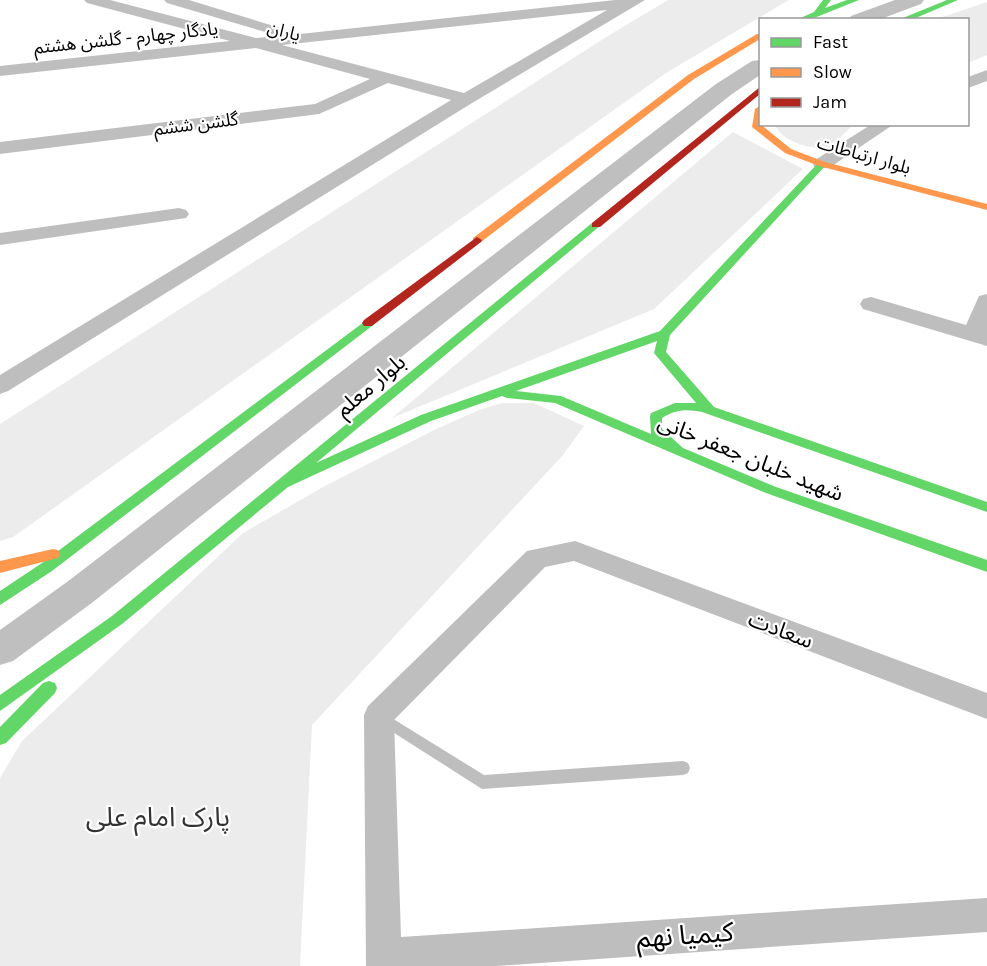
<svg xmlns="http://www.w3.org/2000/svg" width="987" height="966" font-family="Karla,'Noto Sans Arabic',sans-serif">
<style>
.green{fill:#ececec}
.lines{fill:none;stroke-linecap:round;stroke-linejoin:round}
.canal{fill:#bfbfbf;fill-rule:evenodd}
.lane{fill:#bebebe;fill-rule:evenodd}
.street{fill:#bebebe;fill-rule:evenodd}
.fast{fill:#63d668;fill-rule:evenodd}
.slow{fill:#ff974d;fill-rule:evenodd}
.jam{fill:#b3261e;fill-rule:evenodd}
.labels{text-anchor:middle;stroke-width:4.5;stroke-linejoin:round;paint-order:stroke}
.far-street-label{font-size:18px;fill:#000;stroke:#fff}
.street-label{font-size:22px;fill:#000;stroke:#fff}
.near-park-label{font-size:27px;fill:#333;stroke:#fff}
.near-street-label{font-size:27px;fill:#000;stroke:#fff}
</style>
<rect width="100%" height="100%" fill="#fff"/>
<g class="green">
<polygon points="668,0 789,0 666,73 13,537 0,541 0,424 611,34"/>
<polygon points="987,2 987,55 968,63 968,20 937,19"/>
<path d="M 775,125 L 853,125 L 827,150 C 809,147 783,143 775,125 Z"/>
<polygon points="733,132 803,169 654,309 392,418"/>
<polygon points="502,403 534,403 584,426 563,455 312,725 300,966 0,966 0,778 22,741 243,533 323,487 434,430 479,410"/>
</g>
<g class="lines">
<g class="canal">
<polygon points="895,0 924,0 921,4 878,20 848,20 851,16"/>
<polygon points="760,60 760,75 732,94 93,602 13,661 0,665 0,630 67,582 716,84 752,61"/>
</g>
<polygon class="lane" points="382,712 484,775 683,761 688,763 690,768 688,773 683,775 482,789 377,722 375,718 377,714"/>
<g class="street">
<path d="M 84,0 L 110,0 L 256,38 L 279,36 L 167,3 L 164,0 L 189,0 L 300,34 L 615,0 L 645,0 L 472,103 L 8,391 L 0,394 L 0,375 L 451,100 L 388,83 L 319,114 L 0,154 L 0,142 L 315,104 L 370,79 L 256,48 L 0,76 L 0,66 L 230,41 L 87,3 ZM 607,10 L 464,93 L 282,45 Z"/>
<polygon points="987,70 987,81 968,88 968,77"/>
<polygon points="872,124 894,124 829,168 815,168 813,164 815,160"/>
<polygon points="179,208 186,210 189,214 186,218 0,245 0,233"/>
<polygon points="987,294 987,346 863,309 860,304 863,299 871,297 966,325 979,296"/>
<polygon points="575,541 987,693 987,719 574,561 545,567 394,720 401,937 987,898 987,932 496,966 366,966 364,715 368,706 527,551"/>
</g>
<g class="fast">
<polygon points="823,0 831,0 825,8 847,0 859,0 809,20 796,20 814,12"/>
<polygon points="947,0 958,0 911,20 898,20"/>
<path d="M 822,161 L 827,164 L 825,166 L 670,335 L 666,352 L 714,407 L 987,502 L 987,512 L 702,412 C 687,409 676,409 662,418 L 662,429 L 683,448 L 776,487 L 987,560 L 987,572 L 766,493 L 555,403 L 507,398 L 502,396 L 431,421 L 288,487 L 122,624 L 0,711 L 0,695 L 112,616 L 592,223 L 596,222 L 601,225 L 316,463 L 421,415 L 660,331 L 819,162 ZM 657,341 L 654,353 L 696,403 L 675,403 L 651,413 L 650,416 L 651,434 L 561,396 L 516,391 Z"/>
<polygon points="368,319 372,320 374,323 372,326 52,571 0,605 0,591 42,563"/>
<polygon points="49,681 55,683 57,688 55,693 6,743 0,745 0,727 43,683"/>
</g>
<g class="slow">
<polygon points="757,34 760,34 760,39 694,79 481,242 473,242 473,238 688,75"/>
<polygon points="760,106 760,124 791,149 825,162 987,204 987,210 819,166 785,153 752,127 755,109"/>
<polygon points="53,549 58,550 60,554 58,558 0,573 0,561"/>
</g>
<g class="jam">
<polygon points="760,87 760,94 600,227 592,227 592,223"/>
<polygon points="477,237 482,240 481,242 372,326 364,326 362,323 364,320"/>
</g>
</g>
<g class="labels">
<g class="far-street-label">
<text transform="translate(284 31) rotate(15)" y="6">یاران</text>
<text transform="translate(126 38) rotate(-6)" y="6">یادگار چهارم - گلشن هشتم</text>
<text transform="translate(196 124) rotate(-7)" y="6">گلشن ششم</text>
<text transform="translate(864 155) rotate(16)" y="6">بلوار ارتباطات</text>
</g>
<g class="street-label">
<text transform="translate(370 385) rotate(-40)" y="8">بلوار معلم</text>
<text transform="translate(751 457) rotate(22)" y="8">شهید خلبان جعفر خانی</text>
<text transform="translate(781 629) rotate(21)" y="8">سعادت</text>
</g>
<g class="near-park-label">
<text x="158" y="826">پارک امام علی</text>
</g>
<g class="near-street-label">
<text transform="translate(685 935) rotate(-4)" y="9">کیمیا نهم</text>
</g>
</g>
<rect x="759" y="18" width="210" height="108" fill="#ffffff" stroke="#999999" stroke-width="1.5"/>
<rect x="771" y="38" width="30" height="9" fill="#63d668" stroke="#999999" stroke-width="1.5"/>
<text x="813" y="48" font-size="18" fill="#000000">Fast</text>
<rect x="771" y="68" width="30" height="9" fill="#ff974d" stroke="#999999" stroke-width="1.5"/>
<text x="813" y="78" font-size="18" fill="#000000">Slow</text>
<rect x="771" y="98" width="30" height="9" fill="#b3261e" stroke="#999999" stroke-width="1.5"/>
<text x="813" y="108" font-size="18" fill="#000000">Jam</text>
</svg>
